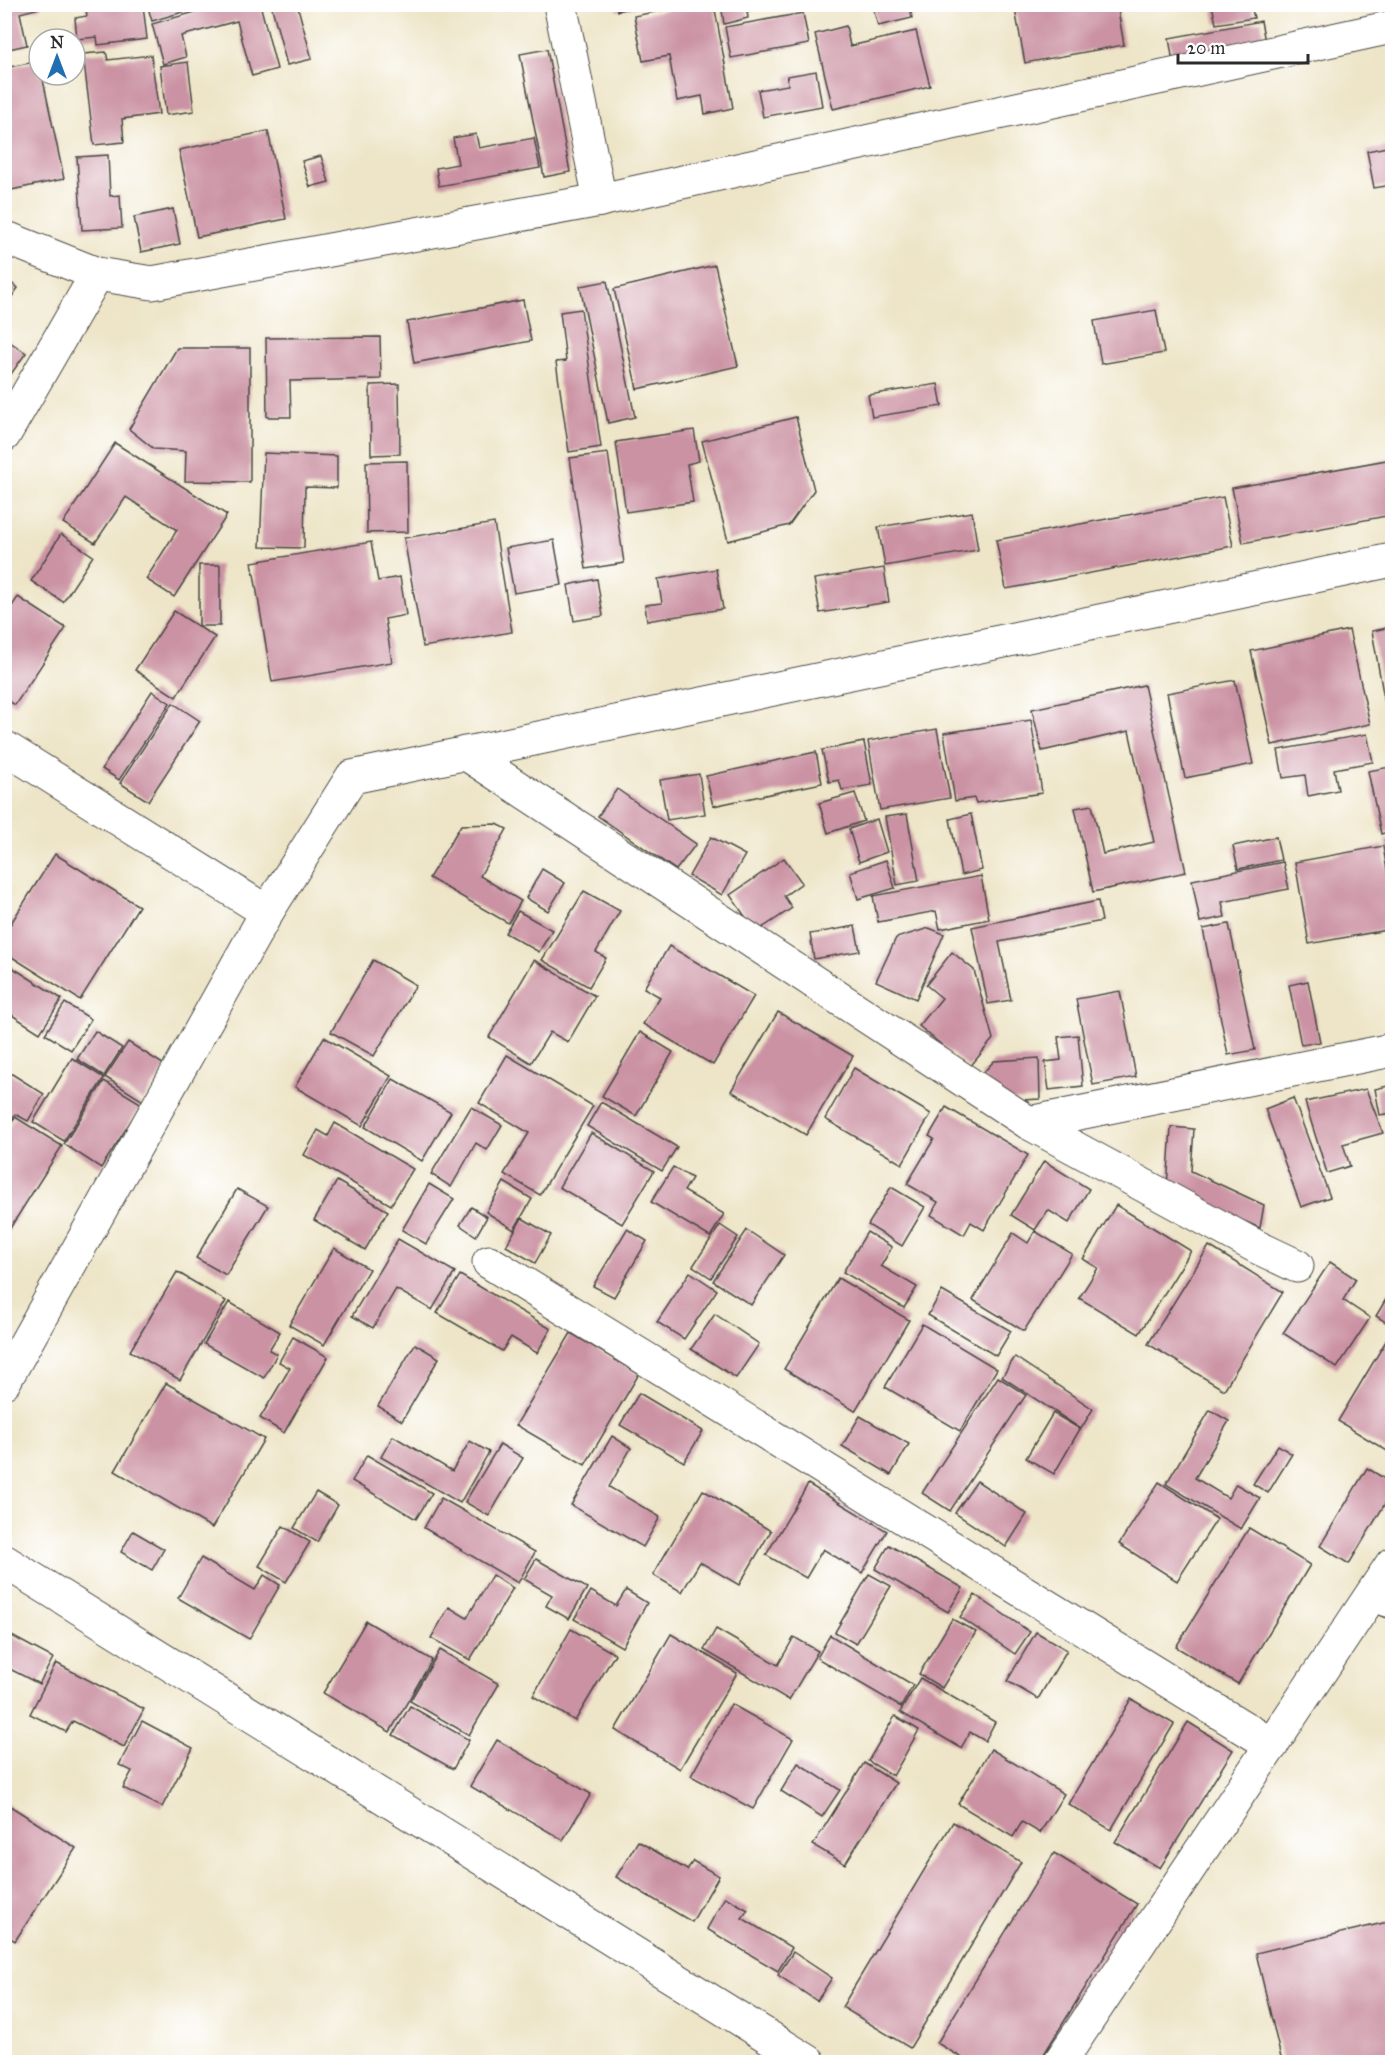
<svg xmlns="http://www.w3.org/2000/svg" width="1397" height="2067" font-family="'IM FELL Great Primer',serif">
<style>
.building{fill:#cb92a3}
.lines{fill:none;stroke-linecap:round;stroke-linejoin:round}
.service-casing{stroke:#484743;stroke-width:25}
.minor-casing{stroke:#484743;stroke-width:35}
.service{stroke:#fff;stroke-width:22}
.minor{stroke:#fff;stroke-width:33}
</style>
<rect width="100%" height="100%" fill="#fff"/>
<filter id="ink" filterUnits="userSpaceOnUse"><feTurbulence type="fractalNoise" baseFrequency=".0167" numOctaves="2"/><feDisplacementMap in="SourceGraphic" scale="12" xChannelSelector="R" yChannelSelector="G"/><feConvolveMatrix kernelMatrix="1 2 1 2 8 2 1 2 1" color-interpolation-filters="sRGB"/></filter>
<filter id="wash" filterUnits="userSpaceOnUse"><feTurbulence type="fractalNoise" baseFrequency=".008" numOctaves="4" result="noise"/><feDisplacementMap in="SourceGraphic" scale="24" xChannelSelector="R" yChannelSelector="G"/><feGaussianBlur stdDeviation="1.35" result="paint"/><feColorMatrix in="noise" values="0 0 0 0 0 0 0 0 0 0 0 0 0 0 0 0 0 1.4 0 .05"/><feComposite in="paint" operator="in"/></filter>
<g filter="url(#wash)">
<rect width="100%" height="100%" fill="#eee5c8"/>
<g id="blocks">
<g class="building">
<polygon points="4,4 40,4 40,8 20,13 27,45 4,50"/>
<polygon points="85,4 143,5 147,39 98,45 97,37 77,39 75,18 87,16"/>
<polygon points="147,4 207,4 207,5 152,21"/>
<polygon points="224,4 260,4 277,69 252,76 237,21 181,36 186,57 163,64 152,24"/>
<polygon points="271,4 297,4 312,59 287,65"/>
<polygon points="616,4 635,4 635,7 617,11"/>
<polygon points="695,4 714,4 733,108 705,114 702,96 677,101 669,56 643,61 634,16"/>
<polygon points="721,4 774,4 774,6 747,11 748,18 724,24"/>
<polygon points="872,4 909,4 912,18 878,26"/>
<polygon points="1014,4 1117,4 1124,45 1025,63"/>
<polygon points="1212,5 1251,5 1254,18 1216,24"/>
<polygon points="803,13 809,44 731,58 725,27"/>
<polygon points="1261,21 1267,52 1174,68 1169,38"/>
<polygon points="846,26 850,46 916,31 930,86 833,109 815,34"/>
<polygon points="547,49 570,172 544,177 520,54"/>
<polygon points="106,52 108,60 151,55 159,114 122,119 124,142 94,145 83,54"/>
<polygon points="39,61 39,75 42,75 64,179 11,190 4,159 4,68"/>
<polygon points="188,62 194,111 166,115 160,66"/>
<polygon points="816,71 822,106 763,117 758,90 788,85 787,76"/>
<polygon points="268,131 286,219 197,237 179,150"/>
<polygon points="476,134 479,148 534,138 540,168 439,186 436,168 458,164 453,138"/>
<polygon points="1387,147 1392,185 1374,188 1367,151"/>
<polygon points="108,155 110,196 120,195 122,228 82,230 77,157"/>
<polygon points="321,156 329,182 310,187 302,161"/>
<polygon points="173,209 180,244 141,252 134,217"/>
<polygon points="715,265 738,366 637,389 614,289"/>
<polygon points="4,278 18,288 4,308"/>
<polygon points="607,281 635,417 608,423 580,286"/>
<polygon points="523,300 531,341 414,363 407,322"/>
<polygon points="581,309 601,447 569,452 556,362 566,361 560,312"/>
<polygon points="1156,310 1164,353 1101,364 1094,321"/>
<polygon points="380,337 381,379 290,381 291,417 267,417 266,338"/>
<polygon points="4,338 26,353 11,374 4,370"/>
<polygon points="177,348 250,348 250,482 185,481 186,451 154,449 129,429"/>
<polygon points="399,384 400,454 371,455 370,385"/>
<polygon points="938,384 942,406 872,417 868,395"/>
<polygon points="796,417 814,490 789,525 728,541 702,441"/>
<polygon points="694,430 699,461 687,464 693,502 626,512 616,442"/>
<polygon points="115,443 227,515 174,597 146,579 177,530 126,497 95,543 63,523"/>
<polygon points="264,453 337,456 337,488 305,487 304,548 260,547"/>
<polygon points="608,453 624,563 586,569 570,458"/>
<polygon points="1392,459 1392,515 1243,543 1232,488"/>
<polygon points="407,461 408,532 367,533 366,462"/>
<polygon points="1223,497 1233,546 1006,589 996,540"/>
<polygon points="972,512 978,550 885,566 878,527"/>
<polygon points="494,523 512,632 423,647 404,538"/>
<polygon points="61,534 93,556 63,602 31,581"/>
<polygon points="554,540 562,585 514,593 506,548"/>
<polygon points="371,542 378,581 400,577 406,615 385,619 392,662 272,682 252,562"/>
<rect x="199" y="565" width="21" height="61"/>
<polygon points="884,568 889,602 820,613 814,579"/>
<polygon points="716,569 723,609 647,621 645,605 662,603 658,579"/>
<polygon points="597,579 603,616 574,621 568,585"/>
<polygon points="18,597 66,628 15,705 4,698 4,618"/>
<polygon points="174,611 215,637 176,697 135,670"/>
<polygon points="1392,627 1392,720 1388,721 1372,631"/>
<polygon points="1349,630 1370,724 1272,745 1251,651"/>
<polygon points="1235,680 1253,764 1185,778 1167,693"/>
<polygon points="1144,685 1186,872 1093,892 1075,808 1092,805 1103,854 1154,842 1129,731 1042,751 1032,709"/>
<polygon points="152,691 170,703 119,780 102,769"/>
<polygon points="173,703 200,721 148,801 120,783"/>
<polygon points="1031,720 1042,793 976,803 974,798 955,801 944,733"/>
<polygon points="937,729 950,798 880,810 868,741"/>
<polygon points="1367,734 1373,762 1334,769 1338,790 1308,796 1305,775 1283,778 1278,750"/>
<polygon points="864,742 872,785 842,790 839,780 829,782 822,750"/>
<polygon points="816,752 822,783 713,806 706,776"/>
<polygon points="1390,767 1392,779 1392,831 1381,834 1368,771"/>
<polygon points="699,774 705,814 667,820 660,780"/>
<polygon points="617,789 696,844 676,870 598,816"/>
<polygon points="855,793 864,821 828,833 819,803"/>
<polygon points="907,814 919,881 897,885 885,817"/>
<polygon points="971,814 982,870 961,875 950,819"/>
<polygon points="877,819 887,852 859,862 849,829"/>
<polygon points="497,824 507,829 480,876 521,901 508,923 429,878 461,825"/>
<polygon points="711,837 745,855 722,895 689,876"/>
<polygon points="1276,837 1281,860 1238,869 1233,846"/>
<polygon points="1392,839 1392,873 1391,873 1385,840"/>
<polygon points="1383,846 1392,902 1392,929 1309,944 1295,862"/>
<polygon points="55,854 139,906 80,1000 4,952 4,934"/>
<polygon points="784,858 802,883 784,896 792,908 756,932 730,895"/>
<polygon points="886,860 895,888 858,899 850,872"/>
<polygon points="1283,862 1289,889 1222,902 1225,917 1200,922 1192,880"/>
<polygon points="542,869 565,883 548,911 526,898"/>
<polygon points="981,876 989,919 940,929 936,911 878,922 873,896"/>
<polygon points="584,891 620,911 596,952 606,958 589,987 542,960"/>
<polygon points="1098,901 1102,921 999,942 1011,1000 988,1004 972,927"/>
<polygon points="518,911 552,930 539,952 505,933"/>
<polygon points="1229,924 1255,1050 1228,1055 1203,929"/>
<polygon points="855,926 860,951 814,959 810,934"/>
<polygon points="929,928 944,934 916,999 876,981 896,938"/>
<polygon points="669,946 754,996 713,1065 643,1024 660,997 644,988"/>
<polygon points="952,952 974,970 993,1039 969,1068 919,1026 942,998 926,985"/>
<polygon points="373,960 416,985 374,1056 331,1032"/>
<polygon points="534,960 595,996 568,1042 550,1032 531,1063 489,1037"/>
<polygon points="7,964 62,999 40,1033 4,1010 4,969"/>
<polygon points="1308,981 1320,1042 1301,1045 1289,985"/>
<polygon points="1120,991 1136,1077 1093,1085 1076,999"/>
<polygon points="65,1003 91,1019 71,1050 45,1034"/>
<polygon points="778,1012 853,1056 806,1135 731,1091"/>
<polygon points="95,1031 122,1048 104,1076 77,1059"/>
<polygon points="640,1032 673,1052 636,1116 602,1096"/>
<polygon points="1078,1035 1083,1086 1049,1090 1045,1062 1061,1060 1058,1037"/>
<polygon points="324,1037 391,1076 362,1126 295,1087"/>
<polygon points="128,1042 166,1066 143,1101 105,1077"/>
<polygon points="507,1055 593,1106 540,1195 504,1174 529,1133 479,1103"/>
<polygon points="72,1058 104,1078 64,1141 33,1122"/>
<polygon points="1039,1058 1040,1099 1005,1101 981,1075 994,1061"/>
<polygon points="854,1068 931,1114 902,1164 825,1119"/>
<polygon points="4,1069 44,1094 28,1121 15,1114 4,1131"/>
<polygon points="393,1079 451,1112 422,1161 365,1127"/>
<polygon points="104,1081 142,1104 101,1168 64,1144"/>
<polygon points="1392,1085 1392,1113 1380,1115 1375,1089"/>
<polygon points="1366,1089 1383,1133 1343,1144 1350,1166 1327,1173 1305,1102"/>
<polygon points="1293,1098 1330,1197 1301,1207 1265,1109"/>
<polygon points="601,1102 677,1147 662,1171 587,1126"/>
<polygon points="471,1107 502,1125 487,1150 476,1143 451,1187 431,1174"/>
<polygon points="946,1107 1028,1155 984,1230 971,1222 964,1235 931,1215 938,1202 907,1184 934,1139 929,1136"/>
<polygon points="15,1117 62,1146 7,1233 4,1232 4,1134"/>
<polygon points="335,1123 413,1169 391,1205 304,1155 318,1130 328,1136"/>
<polygon points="1171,1127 1194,1129 1191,1171 1264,1205 1260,1228 1167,1188"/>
<polygon points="591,1133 654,1171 622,1224 559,1187"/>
<polygon points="1044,1161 1089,1189 1069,1223 1048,1210 1035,1230 1011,1215"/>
<polygon points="673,1167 692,1178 684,1191 724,1214 710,1237 651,1202"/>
<polygon points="337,1181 388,1211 365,1250 314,1220"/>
<polygon points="504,1182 532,1199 514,1230 486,1212"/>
<polygon points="429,1184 454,1199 426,1244 402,1230"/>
<polygon points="891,1187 925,1207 902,1246 868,1225"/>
<polygon points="237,1189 268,1206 226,1275 196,1258"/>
<polygon points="1116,1205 1191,1251 1139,1334 1079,1298 1098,1268 1083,1259"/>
<polygon points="471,1207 487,1217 476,1236 460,1225"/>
<polygon points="522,1218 551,1235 535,1263 506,1246"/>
<polygon points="720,1225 738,1237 711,1278 693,1266"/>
<polygon points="627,1229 647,1241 614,1297 593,1286"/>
<polygon points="747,1230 784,1255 751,1305 713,1281"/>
<polygon points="1035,1231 1072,1254 1024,1331 973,1300 1013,1233 1028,1243"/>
<polygon points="867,1232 892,1247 881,1266 917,1287 904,1308 843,1272"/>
<polygon points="398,1239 455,1272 432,1310 396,1289 373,1328 352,1316"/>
<polygon points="1209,1246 1283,1292 1224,1390 1148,1344"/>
<polygon points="334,1248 369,1269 324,1345 289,1325"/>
<polygon points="1330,1262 1356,1279 1343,1300 1370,1318 1337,1368 1283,1333"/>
<polygon points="177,1272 226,1301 180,1380 130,1351"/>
<polygon points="690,1272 717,1290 684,1339 657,1322"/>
<polygon points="460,1275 551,1329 537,1353 511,1337 502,1351 437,1313"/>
<polygon points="838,1278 909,1320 855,1411 784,1369"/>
<polygon points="1392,1289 1392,1326 1376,1316"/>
<polygon points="942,1291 1011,1331 996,1356 928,1315"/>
<polygon points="229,1302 280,1332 269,1350 277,1354 264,1378 204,1344"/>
<polygon points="715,1314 759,1344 736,1378 691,1349"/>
<polygon points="922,1324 997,1369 960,1431 885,1387"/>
<polygon points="1392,1331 1392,1454 1338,1421"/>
<polygon points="571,1333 639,1374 585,1465 516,1425"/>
<polygon points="293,1337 328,1357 284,1433 260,1418 290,1368 279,1362"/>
<polygon points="415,1344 439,1358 402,1421 378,1406"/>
<polygon points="1015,1357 1093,1409 1081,1429 1002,1377"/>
<polygon points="998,1377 1026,1395 950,1511 922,1493"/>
<polygon points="166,1383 264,1439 212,1528 115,1471"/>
<polygon points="639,1393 703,1431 684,1462 620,1425"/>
<polygon points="1210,1410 1229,1421 1195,1478 1228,1498 1236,1484 1260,1498 1241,1529 1166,1484"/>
<polygon points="1053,1413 1080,1429 1054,1474 1026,1458"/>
<polygon points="860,1416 909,1444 891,1475 842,1446"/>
<polygon points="393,1436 452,1471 470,1441 489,1452 460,1503 381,1457"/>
<polygon points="612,1436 631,1448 609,1487 660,1517 643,1547 571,1505"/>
<polygon points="500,1444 523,1458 489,1516 465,1502"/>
<polygon points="1278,1445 1292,1454 1268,1493 1253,1484"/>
<polygon points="367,1455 432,1493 416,1519 352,1481"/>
<polygon points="1367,1468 1392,1483 1392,1492 1349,1564 1320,1546"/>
<polygon points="977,1481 1027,1514 1006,1547 955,1513"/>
<polygon points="1159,1482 1217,1519 1177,1581 1119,1544"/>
<polygon points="808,1484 887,1531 862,1573 823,1549 806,1578 766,1555"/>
<polygon points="703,1490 771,1531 739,1585 700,1562 682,1592 653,1575"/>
<polygon points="316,1492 338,1505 317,1542 294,1528"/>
<polygon points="441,1498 535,1552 518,1583 424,1528"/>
<polygon points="283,1526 310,1542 286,1582 259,1566"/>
<polygon points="1249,1528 1310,1565 1238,1684 1176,1647"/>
<polygon points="133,1531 164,1549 152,1570 121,1552"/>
<polygon points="889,1545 963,1588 948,1612 875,1569"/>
<polygon points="201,1558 255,1590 264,1575 280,1585 249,1639 178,1598"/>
<polygon points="536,1559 587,1588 569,1619 546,1606 552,1595 524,1579"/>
<polygon points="869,1574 891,1586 856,1644 835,1632"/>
<polygon points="492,1575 513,1588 470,1660 431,1638 449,1607 467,1618"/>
<polygon points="626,1590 647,1603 622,1647 574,1619 591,1591 616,1606"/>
<polygon points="975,1595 1030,1632 1015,1654 960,1617"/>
<polygon points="952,1619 976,1632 942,1688 919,1674"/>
<polygon points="366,1621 432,1660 390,1732 323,1693"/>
<polygon points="571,1629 615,1654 575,1721 533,1696"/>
<polygon points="716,1629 778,1665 794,1637 818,1651 789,1700 704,1650"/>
<polygon points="1036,1632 1067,1650 1038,1699 1007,1681"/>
<polygon points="8,1634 53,1658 39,1684 4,1666 4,1641"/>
<polygon points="671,1634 737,1673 680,1769 615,1730"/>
<polygon points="830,1635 913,1685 901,1707 817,1658"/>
<polygon points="440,1650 499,1684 469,1735 410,1701"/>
<polygon points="56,1663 144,1709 124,1747 73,1721 66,1732 30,1714"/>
<polygon points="920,1678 995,1722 985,1741 970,1732 961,1748 900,1712"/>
<polygon points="1131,1699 1174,1724 1111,1830 1068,1804"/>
<polygon points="731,1704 793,1739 753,1809 691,1776"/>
<polygon points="410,1706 469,1740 453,1769 393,1735"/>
<polygon points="895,1716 919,1730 893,1776 868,1761"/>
<polygon points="142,1721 193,1748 162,1807 123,1788 132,1771 119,1765"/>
<polygon points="1188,1722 1233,1750 1160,1868 1115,1842"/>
<polygon points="497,1740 591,1794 563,1840 470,1786"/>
<polygon points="991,1749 1064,1794 1040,1833 1022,1822 1013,1837 958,1804"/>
<polygon points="798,1763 840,1790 822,1817 781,1791"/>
<polygon points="864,1763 896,1783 845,1864 813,1845"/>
<polygon points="4,1802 76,1848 15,1941 4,1934"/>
<polygon points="953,1822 1021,1862 910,2048 842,2007"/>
<polygon points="638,1841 687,1870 693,1861 719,1876 692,1922 616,1877"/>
<polygon points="1054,1853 1137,1904 1039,2062 969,2062 937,2043"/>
<polygon points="725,1897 748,1910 742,1918 792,1948 778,1971 707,1929"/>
<polygon points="1392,1921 1392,2062 1282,2062 1256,1953"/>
<polygon points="793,1952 832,1978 817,2001 778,1975"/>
</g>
</g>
</g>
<g filter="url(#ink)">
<use href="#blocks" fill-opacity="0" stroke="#484743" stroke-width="1.5"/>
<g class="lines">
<defs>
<polyline id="service" points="1369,1600 1392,1607"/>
<g id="minor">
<polyline points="560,4 600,200"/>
<polyline points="4,237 97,274 152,283 600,200 1392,27"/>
<polyline points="4,435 97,274"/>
<polyline points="4,747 267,912"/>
<polyline points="465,753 1029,1123 1257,1247 1297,1266"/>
<polyline points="1029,1123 1392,1050"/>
<polyline points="489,1262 1272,1745"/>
<polyline points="4,1382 267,912 352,777 1392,560"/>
<polyline points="4,1561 809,2062"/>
<polyline points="1060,2062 1392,1564"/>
</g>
</defs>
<use href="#service" class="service-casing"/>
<use href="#minor" class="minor-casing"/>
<use href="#service" class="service"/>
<use href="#minor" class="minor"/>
</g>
</g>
<rect width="1397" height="2067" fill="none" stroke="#fff" stroke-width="24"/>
<g transform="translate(57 57)"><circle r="28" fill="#ffffff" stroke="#aaaaaa" stroke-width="1.5"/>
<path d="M0-4.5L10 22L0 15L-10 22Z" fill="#1f6fb2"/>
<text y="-9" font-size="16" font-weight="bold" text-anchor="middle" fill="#2b2b2b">N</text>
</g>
<path d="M1178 54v9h130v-9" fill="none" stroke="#2b2b2b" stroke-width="3"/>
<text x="1187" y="54" font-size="18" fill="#2b2b2b" stroke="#ffffff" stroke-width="4.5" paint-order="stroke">20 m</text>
</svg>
